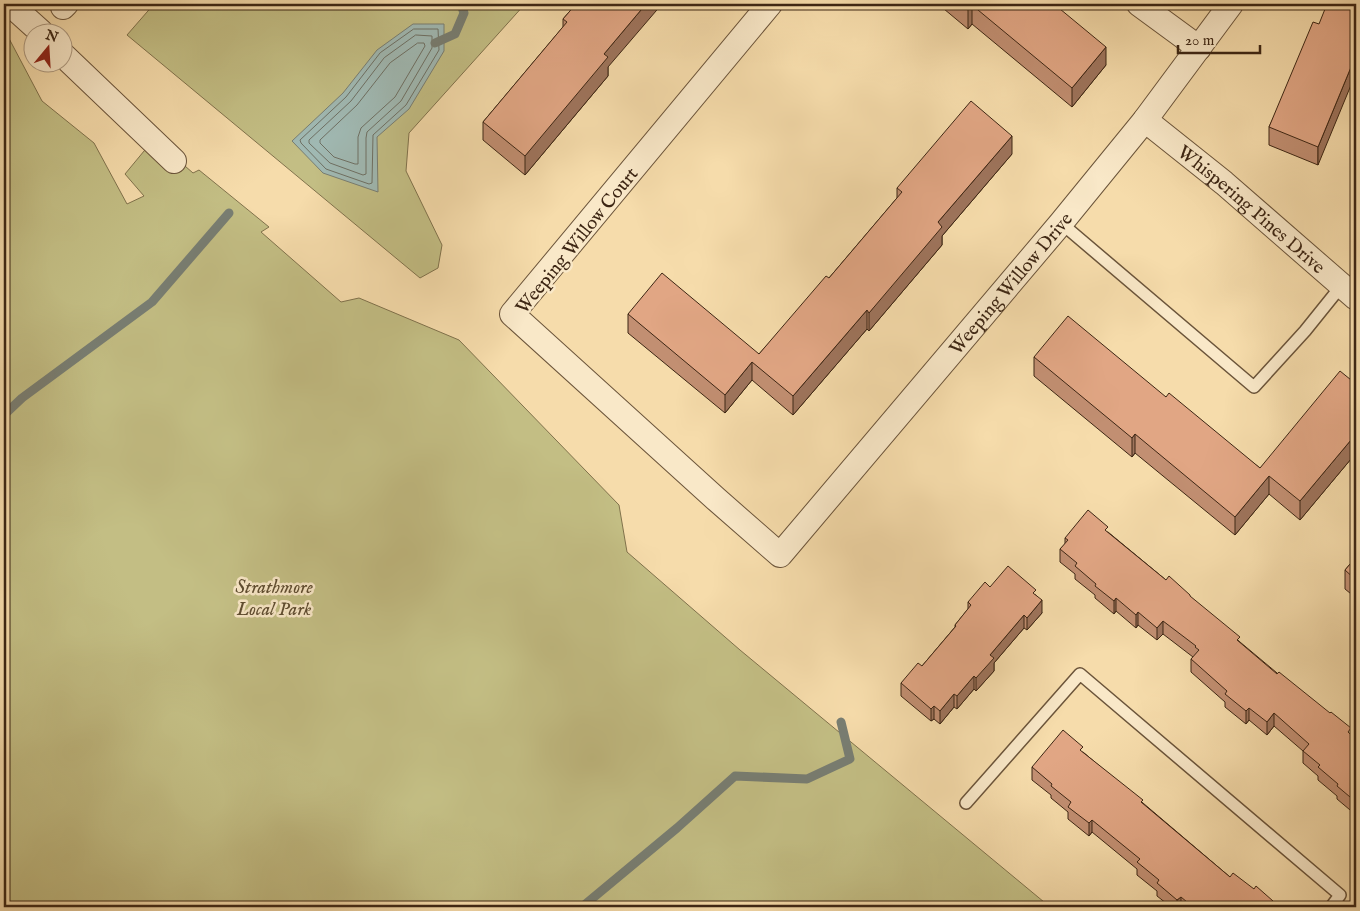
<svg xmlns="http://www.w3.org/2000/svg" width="1360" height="911" font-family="'IM FELL English',serif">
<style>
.green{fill:#c3be84;stroke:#80724c}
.water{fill:#a0b9b3;stroke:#787e73}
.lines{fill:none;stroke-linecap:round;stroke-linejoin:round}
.shore{stroke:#6e7064;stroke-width:1}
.stream{stroke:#787e73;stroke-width:9}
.lane-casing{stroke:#6b543a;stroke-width:14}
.street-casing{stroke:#6b543a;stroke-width:26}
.lane{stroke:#f9e8c8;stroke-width:11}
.street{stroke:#f9e8c8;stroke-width:24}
.wall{fill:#c28f72;stroke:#3d2614}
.shaded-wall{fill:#9e745c;stroke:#3d2614}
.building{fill:#e1a684;stroke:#3d2614}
.labels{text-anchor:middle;stroke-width:5;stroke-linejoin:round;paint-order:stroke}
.street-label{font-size:19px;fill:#3d2614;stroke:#f9e8c8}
.park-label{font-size:19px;font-style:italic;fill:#5e4c30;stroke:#f9e8c8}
</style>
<rect width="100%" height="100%" fill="#f6dcab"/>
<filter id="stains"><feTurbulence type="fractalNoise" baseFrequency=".004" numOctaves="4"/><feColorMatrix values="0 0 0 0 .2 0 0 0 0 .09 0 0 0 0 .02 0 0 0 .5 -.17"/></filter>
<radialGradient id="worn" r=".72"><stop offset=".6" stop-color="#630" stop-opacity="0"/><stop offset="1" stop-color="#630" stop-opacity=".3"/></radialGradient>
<g class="green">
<polygon points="154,4 525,4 409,133 406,171 442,245 438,268 420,278 127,35"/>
<polygon points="4,29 42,101 94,143 127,204 144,196 125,174 154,139 193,173 199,170 269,227 261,232 341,302 359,298 459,340 619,505 627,552 740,650 1050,907 4,907"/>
</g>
<polygon class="water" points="413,24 444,24 444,51 409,109 377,137 378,192 323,173 292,141 343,93 377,50"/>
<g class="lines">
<g class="shore">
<polygon points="414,29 438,29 439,50 406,105 373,135 372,183 369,184 326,169 301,143 300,140 346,97 380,53"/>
<polygon points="416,35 432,36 432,48 401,101 367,132 366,138 366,174 363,175 330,163 309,143 309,140 351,101 384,58"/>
<polygon points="418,43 424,43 425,46 395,97 361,128 358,137 358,164 355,164 334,157 320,143 320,140 357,105 390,63"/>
</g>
<g class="stream">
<polyline points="435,43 455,34 464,13 461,4"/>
<polyline points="4,415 22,398 152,302 229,213"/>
<polyline points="582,907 677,828 735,776 807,779 850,759 841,722"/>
</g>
<defs>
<g id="lane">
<polyline points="1061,223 1254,387 1305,331 1342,285"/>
<polyline points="966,803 1080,674 1340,895 1331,907"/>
</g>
<g id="street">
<polyline points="10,4 41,32"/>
<path id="s1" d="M 770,4 L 512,314 L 716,499 L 780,555 L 1061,223 L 1145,120 L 1231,4"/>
<polyline points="1139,4 1199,48"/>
<polyline points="63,7 66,4"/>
<polyline points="62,54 174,161"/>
<path id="s2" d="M 1145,120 L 1224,183 L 1356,298"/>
</g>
</defs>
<use href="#lane" class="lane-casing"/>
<use href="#street" class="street-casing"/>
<use href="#lane" class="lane"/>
<use href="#street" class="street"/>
</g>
<g class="wall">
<polygon points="576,4 608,67 608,76 525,175 483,140 483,122 563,27 563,19"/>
<polygon points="938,4 1054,4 1106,65 1072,107 972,24 968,29"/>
<polygon points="1319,24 1318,165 1269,145 1269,127"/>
<polygon points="1012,154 942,236 942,245 869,331 867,329 793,415 752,380 725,413 628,333 628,314 759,354 829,278 897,198 897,188"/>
<polygon points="1034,357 1166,397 1260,468 1356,384 1356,453 1300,520 1269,494 1235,535 1135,453 1132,457 1034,376"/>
<polygon points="1108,532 1166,580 1190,597 1240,642 1356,739 1356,815 1337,799 1337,796 1318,780 1318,776 1303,763 1303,751 1274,726 1267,735 1249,720 1246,724 1225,707 1225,702 1191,672 1191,659 1193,657 1163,634 1157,640 1138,625 1136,628 1116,611 1114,614 1095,598 1095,595 1075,579 1075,574 1060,562 1060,549 1065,544 1065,538"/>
<polygon points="1356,557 1356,598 1345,589 1345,570"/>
<polygon points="990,587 1036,595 1042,613 1027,630 1024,628 994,663 994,671 976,691 974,689 957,709 954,707 940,724 934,719 931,721 901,696 901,683 922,666 955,627 955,625 968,609 968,602"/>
<polygon points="1083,752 1230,877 1273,907 1171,907 1157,896 1157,891 1137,875 1137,869 1092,832 1089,836 1068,819 1068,812 1051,798 1051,795 1032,780 1032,767"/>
</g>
<g class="shaded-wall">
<polygon points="646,4 662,4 608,67 608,76 525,175 525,156 604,54"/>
<polygon points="972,5 972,24 968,29 968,10"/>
<polygon points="1106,47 1106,65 1072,107 1072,88"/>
<polygon points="1356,55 1356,73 1318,165 1318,147"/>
<polygon points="1012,136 1012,154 942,236 942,245 869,331 869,313 938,222"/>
<polygon points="867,310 867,329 793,415 793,396"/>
<polygon points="752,362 752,380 725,413 725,395"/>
<polygon points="1135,434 1135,453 1132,457 1132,438"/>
<polygon points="1356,434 1356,453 1300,520 1300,501"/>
<polygon points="1269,476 1269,494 1235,535 1235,517"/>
<polygon points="1116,598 1116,611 1114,614 1114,601"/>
<polygon points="1042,600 1042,613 1027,630 1027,618"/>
<polygon points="1138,612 1138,625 1136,628 1136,615"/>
<polygon points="1024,615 1024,628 994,663 994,671 976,691 976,678 990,655"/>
<polygon points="1163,621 1163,634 1157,640 1157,628"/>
<polygon points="974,676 974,689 957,709 957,696"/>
<polygon points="954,694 954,707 940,724 940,711"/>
<polygon points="934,706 934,719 931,721 931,709"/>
<polygon points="1249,708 1249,720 1246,724 1246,711"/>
<polygon points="1274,713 1274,726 1267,735 1267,722"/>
<polygon points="1092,820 1092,832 1089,836 1089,823"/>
<polygon points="1181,897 1181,907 1177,907 1177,900"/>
<polygon points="1273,901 1273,907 1268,907"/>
</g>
<g class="building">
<polygon points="576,4 646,4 604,54 608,57 525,156 483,122 567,22 563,19"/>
<polygon points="960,4 1054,4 1106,47 1072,88 972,5 968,10"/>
<polygon points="1327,4 1356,4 1356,55 1318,147 1269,127 1313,22 1319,24"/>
<polygon points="971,101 1012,136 938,222 942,227 869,313 867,310 793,396 752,362 725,395 628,314 662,273 759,354 826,276 829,278 902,192 897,188"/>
<polygon points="1068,316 1166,397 1169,393 1260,468 1340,371 1356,384 1356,434 1300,501 1269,476 1235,517 1135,434 1132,438 1034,357"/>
<polygon points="1088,510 1108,527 1105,530 1166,580 1169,576 1190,595 1190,596 1240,637 1237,640 1277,674 1279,672 1330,713 1331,712 1351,728 1348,732 1356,739 1356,802 1337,786 1338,784 1318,767 1320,765 1303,751 1309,744 1274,713 1267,722 1249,708 1246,711 1225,694 1227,691 1191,659 1199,650 1195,647 1196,646 1163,621 1157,628 1138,612 1136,615 1116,598 1114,601 1095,586 1096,584 1075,566 1077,563 1060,549 1068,540 1065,538"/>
<polygon points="1356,557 1356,580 1345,570"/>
<polygon points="1008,566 1036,590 1033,593 1042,600 1027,618 1024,615 990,655 994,658 976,678 974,676 957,696 954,694 940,711 934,706 931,709 901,683 918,663 922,666 956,626 955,625 971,605 968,602 985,582 990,587"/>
<polygon points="1063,730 1083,747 1080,750 1143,800 1141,802 1230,877 1233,873 1254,889 1256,886 1273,901 1268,907 1193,907 1181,897 1177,900 1157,883 1159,880 1137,862 1140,859 1092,820 1089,823 1068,807 1071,802 1051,786 1052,784 1032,767"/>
</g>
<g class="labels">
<g class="street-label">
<text dy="7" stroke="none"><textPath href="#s2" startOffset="139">Whispering Pines Drive</textPath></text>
<text transform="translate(576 240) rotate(-51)" y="7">Weeping Willow Court</text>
<text dy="7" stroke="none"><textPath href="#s1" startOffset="1120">Weeping Willow Drive</textPath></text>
</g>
<g class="park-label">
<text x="274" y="593">Strathmore<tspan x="274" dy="22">Local Park</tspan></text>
</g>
</g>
<rect width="1360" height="911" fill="none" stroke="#f6dcab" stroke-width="20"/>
<rect x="5" y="5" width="1350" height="901" fill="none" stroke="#3d2614" stroke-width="2.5"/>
<rect x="10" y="10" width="1340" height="891" fill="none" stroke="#3d2614"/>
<g transform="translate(48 48) rotate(18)"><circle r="24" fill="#f9e8c8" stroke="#ae9a80"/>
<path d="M0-4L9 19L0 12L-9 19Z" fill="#8f2418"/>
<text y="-8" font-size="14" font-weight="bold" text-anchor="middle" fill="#3d2614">N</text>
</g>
<path d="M1178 45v8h82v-8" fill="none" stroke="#3d2614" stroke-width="2.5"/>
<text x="1185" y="45" font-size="15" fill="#3d2614" stroke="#f9e8c8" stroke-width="4" paint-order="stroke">20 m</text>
<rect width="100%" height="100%" filter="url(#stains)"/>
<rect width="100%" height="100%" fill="url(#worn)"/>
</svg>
